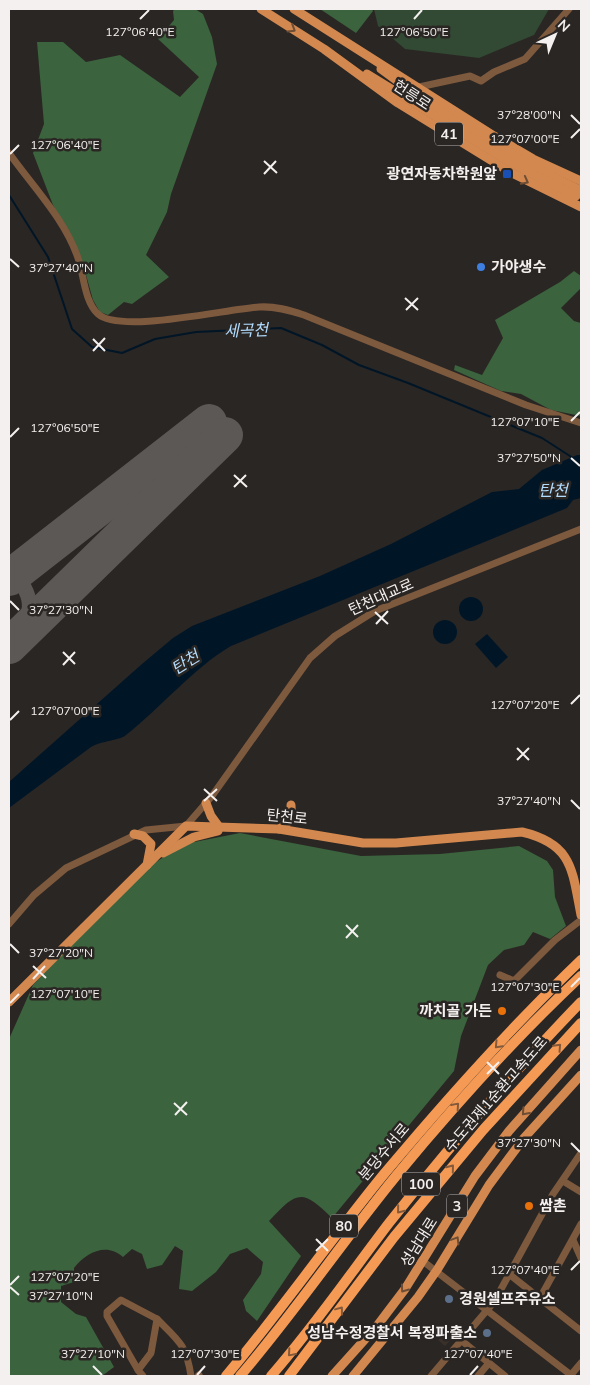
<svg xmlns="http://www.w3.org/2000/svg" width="590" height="1385" font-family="Mulish,'Noto Sans KR',sans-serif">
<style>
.built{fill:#39302a}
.green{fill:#324933}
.forest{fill:#3b633d}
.water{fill:#001627}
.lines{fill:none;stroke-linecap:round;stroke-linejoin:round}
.stream{stroke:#001627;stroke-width:2}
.taxiway{stroke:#5c5856;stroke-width:15}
.runway{stroke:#5c5856;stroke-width:36}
.minor{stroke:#7d593e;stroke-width:7}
.major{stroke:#d2884f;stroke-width:9}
.highway{stroke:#f49a55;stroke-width:10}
.oneway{stroke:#6d4d35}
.oneway2{stroke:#855a3a}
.ticks{fill:none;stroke:#f3f0ef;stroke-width:2}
.transit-dot{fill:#1a4fb4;stroke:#2a2624;stroke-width:2}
.shop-dot{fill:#3f7fe0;stroke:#2a2624;stroke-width:2}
.food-dot{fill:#e8710a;stroke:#2a2624;stroke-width:2}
.service-dot{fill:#5c6f8a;stroke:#2a2624;stroke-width:2}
.labels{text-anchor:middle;stroke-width:5;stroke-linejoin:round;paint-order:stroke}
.shield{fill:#2a2624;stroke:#b7b3b2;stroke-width:1}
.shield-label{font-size:14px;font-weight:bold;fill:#f3f0ef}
.street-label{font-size:15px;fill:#f3f0ef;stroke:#2a2624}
.poi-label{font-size:15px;font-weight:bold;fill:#f3f0ef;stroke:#2a2624;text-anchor:end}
.water-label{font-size:16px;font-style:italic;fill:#b2dcfe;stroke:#2a2624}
.ticks-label{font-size:12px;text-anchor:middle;fill:#f3f0ef;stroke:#2a2624;stroke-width:5;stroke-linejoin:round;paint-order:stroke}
</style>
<rect width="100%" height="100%" fill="#2a2624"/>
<polygon class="built" points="450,1327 457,1333 445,1346 438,1340"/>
<polygon class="green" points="374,9 549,9 534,35 479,58 405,49 378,26"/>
<g class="forest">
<polygon points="175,9 195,9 203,14 212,37 217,64 171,194 167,212 146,255 169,277 132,304 124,302 108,315 100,312 93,300 81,257 53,205 33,153 44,124 37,42 63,42 86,62 120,55 180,97 199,77 158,39 174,20 173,11"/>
<polygon points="320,9 372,9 373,11 356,33"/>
<polygon points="574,271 581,276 581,288 561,308 574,321 581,323 581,416 551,410 521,394 501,391 454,370 455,365 482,375 503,338 495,320 560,282"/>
<path d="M 240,833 L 361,856 L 440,854 L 519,846 L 547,861 L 553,870 L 555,897 L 566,926 L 550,939 L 533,932 L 524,945 L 504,950 L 488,965 L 461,1036 L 454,1071 L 332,1218 C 302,1188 297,1191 269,1221 L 301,1256 L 257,1321 L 246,1311 L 243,1300 L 261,1274 L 263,1262 L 247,1248 L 230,1254 L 216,1272 L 192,1291 L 179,1289 L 183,1251 L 175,1246 L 162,1265 L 147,1269 L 142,1254 L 132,1249 L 123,1257 C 106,1242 86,1253 74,1268 L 74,1282 L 61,1286 L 61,1302 L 76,1314 L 86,1317 L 114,1367 L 102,1376 L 9,1376 L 9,1039 L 33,985 L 145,869 L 184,844 Z"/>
</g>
<g class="water">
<path d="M 577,455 L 581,455 L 581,498 L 573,500 L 567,508 L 231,646 C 192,669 162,707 126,735 C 121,740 101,741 91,747 L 9,808 L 9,782 L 142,664 L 173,638 L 192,626 L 320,576 L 391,544 L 492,492 L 519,489 L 542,470 Z"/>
<circle cx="471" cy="609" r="12"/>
<circle cx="445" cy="632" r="12"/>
<polygon points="487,634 508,657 496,668 475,644"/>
</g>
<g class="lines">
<polyline class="stream" points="9,195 48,257 72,329 92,347 122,353 155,339 196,332 281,328 322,345 359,365 408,383 542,438 573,458"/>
<path class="taxiway" d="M 9,565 C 29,591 38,606 19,636"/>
<g class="runway">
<polyline points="9,578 209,422"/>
<polyline points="9,646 225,435"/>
</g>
<g class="minor">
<polyline points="419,87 470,76 481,81 494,72 525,59 569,9"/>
<path d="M 9,153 C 33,187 66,220 79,261 C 84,278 85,302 98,314 C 120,334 227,309 259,307 C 275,306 289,310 304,315 L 526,405 L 581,423"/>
<polyline points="9,924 34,895 66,868 146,830 186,826 212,796 310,658 335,636 375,611 581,529"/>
<polyline points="500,975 514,981 555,940 581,920"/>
<polyline points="563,1181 581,1192"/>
<polyline points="573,1240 581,1258"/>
<polyline points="424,1262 571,1375"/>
<polyline points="509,1274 581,1331"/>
<polyline points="540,1298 581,1224"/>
<polyline points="462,1341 505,1376"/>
<polyline points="138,1370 107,1316 107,1312 121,1300 157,1319"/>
<path d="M 143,1376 L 138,1370 L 151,1353 L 157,1319 C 179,1341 186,1344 191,1376"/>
<polyline points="198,1376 199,1375"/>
<polyline points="431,1376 494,1302 553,1194 581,1153"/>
<polyline points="478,1376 489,1363"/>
<polyline points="570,1376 581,1363"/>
</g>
<g class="major">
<polyline points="261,9 324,49 398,103 510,172 581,207"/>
<polyline points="294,9 494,136 533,159 581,181"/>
<path d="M 381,69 C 443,115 509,158 580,190"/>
<polyline points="367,74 513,164 576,196"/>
<polyline points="206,803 211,816 219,827"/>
<path d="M 279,829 C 291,821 292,819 291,805"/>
<polyline points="134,834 143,836 151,844 147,865"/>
<polyline points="163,853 194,837 218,831"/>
<path d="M 9,1002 L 186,826 L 279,829 L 363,843 L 396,843 L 522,832 C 573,844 572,870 581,915"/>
<polyline points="332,1376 377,1326 405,1289 475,1176 509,1131 581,1050"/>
<polyline points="353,1376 418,1297 437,1270 489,1185 524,1138 581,1075"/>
</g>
<g class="highway">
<path d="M 226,1376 C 281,1311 330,1240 384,1174 C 446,1100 511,1027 581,960"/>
<path d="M 240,1376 C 295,1312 342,1242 396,1176 C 454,1106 515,1038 581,976"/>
<path d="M 271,1376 C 314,1327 350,1274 389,1223 C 450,1146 513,1072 581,1002"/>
<polyline points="289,1376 394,1237 483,1130 581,1023"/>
</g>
</g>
<defs><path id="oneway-chevron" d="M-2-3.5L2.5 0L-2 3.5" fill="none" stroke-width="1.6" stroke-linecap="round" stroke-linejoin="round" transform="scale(1.25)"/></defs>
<g class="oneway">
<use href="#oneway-chevron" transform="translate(292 29) rotate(32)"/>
<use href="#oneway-chevron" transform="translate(525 181) rotate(28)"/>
<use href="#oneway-chevron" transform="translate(525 1112) rotate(132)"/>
<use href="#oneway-chevron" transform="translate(456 1240) rotate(-59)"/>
<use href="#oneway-chevron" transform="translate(404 1289) rotate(126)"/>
</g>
<g class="oneway2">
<use href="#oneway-chevron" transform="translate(498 1045) rotate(133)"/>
<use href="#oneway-chevron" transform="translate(558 1047) rotate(-47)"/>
<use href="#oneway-chevron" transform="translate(456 1106) rotate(-49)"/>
<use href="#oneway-chevron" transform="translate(451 1168) rotate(-51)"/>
<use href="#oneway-chevron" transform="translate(400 1210) rotate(129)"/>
<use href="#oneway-chevron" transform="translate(340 1310) rotate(-53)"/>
<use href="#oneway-chevron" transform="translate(291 1353) rotate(131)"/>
</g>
<path class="ticks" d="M 140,19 L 149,10M 414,19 L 422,10M 571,115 L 580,124M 571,138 L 580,129M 10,154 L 19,145M 264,161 L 277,173M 264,174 L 276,161M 10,259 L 19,267M 405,298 L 418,310M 406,310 L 418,298M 93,339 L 105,351M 93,351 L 105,338M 571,421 L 580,412M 10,437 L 19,428M 571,458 L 580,466M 234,475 L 247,487M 234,487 L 246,475M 10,601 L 19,610M 375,612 L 388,624M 376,624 L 388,611M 63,652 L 75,664M 63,665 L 75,652M 571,704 L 580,695M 10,720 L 19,711M 517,748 L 529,760M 517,760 L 529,748M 204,789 L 217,801M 571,800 L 580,809M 204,801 L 217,789M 346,925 L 358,937M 346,938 L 358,925M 10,944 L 19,953M 33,966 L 46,978M 33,979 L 45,966M 571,987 L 580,978M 10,1003 L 19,994M 487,1062 L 499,1074M 487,1074 L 499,1062M 174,1103 L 187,1115M 175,1115 L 187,1102M 571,1143 L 580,1152M 316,1239 L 328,1251M 316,1251 L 328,1239M 571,1270 L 580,1261M 10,1285 L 19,1276M 10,1287 L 19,1295M 93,1366 L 102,1375M 197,1375 L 205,1366M 470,1375 L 478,1366"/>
<rect class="transit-dot" x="502" y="169" width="10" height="10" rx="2.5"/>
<circle class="shop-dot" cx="481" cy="267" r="5"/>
<g class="food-dot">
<circle cx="502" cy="1011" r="5"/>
<circle cx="529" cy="1206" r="5"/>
</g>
<g class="service-dot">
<circle cx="449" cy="1299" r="5"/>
<circle cx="487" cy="1333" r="5"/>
</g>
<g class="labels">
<g class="shield">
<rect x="435" y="122.5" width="28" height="23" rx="4"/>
<rect x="402" y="1172.5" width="38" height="23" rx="4"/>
<rect x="447" y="1194.5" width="20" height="23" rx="4"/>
<rect x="330" y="1214.5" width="28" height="23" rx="4"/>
</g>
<g class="shield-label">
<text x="449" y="139">41</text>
<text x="421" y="1189">100</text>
<text x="457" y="1211">3</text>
<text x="344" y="1231">80</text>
</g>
<g class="street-label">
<text transform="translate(412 95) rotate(33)" y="5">헌릉로</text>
<text transform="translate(381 597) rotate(-24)" y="5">탄천대교로</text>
<text transform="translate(287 817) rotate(6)" y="5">탄천로</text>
<text transform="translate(496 1094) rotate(-49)" y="5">수도권제1순환고속도로</text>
<text transform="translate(384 1152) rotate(-50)" y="5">분당수서로</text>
<text transform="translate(419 1242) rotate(-58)" y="5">성남대로</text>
</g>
<g class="poi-label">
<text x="497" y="179">광연자동차학원앞</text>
<text x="491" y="272" text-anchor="start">가야생수</text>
<text x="492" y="1016">까치골 가든</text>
<text x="539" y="1211" text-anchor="start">쌈촌</text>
<text x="459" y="1304" text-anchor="start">경원셀프주유소</text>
<text x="477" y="1338">성남수정경찰서 복정파출소</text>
</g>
<g class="water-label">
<text transform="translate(246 330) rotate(-2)" y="6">세곡천</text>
<text x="553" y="496">탄천</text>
<text transform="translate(185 662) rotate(-32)" y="6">탄천</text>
</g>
</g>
<g class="ticks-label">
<text x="140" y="36">127°06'40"E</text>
<text x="414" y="36">127°06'50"E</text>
<text x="529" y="119">37°28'00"N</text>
<text x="525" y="143">127°07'00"E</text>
<text x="65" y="149">127°06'40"E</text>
<text x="61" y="272">37°27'40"N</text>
<text x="525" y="426">127°07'10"E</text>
<text x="65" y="432">127°06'50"E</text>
<text x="529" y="462">37°27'50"N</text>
<text x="61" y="614">37°27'30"N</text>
<text x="525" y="709">127°07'20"E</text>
<text x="65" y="715">127°07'00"E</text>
<text x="529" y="805">37°27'40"N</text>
<text x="61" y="957">37°27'20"N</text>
<text x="525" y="991">127°07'30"E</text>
<text x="65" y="998">127°07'10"E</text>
<text x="529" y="1147">37°27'30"N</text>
<text x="525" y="1274">127°07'40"E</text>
<text x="65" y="1281">127°07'20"E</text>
<text x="61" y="1300">37°27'10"N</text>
<text x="205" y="1358">127°07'30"E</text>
<text x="478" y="1358">127°07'40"E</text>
<text x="93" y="1358">37°27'10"N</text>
</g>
<rect width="590" height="1385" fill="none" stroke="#f3f0ef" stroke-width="20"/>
<g transform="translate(555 35) rotate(44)" stroke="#2a2624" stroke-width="4" paint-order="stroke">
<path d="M0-4L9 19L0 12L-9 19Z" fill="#f3f0ef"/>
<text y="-8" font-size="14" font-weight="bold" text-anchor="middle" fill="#f3f0ef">N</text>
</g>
</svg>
